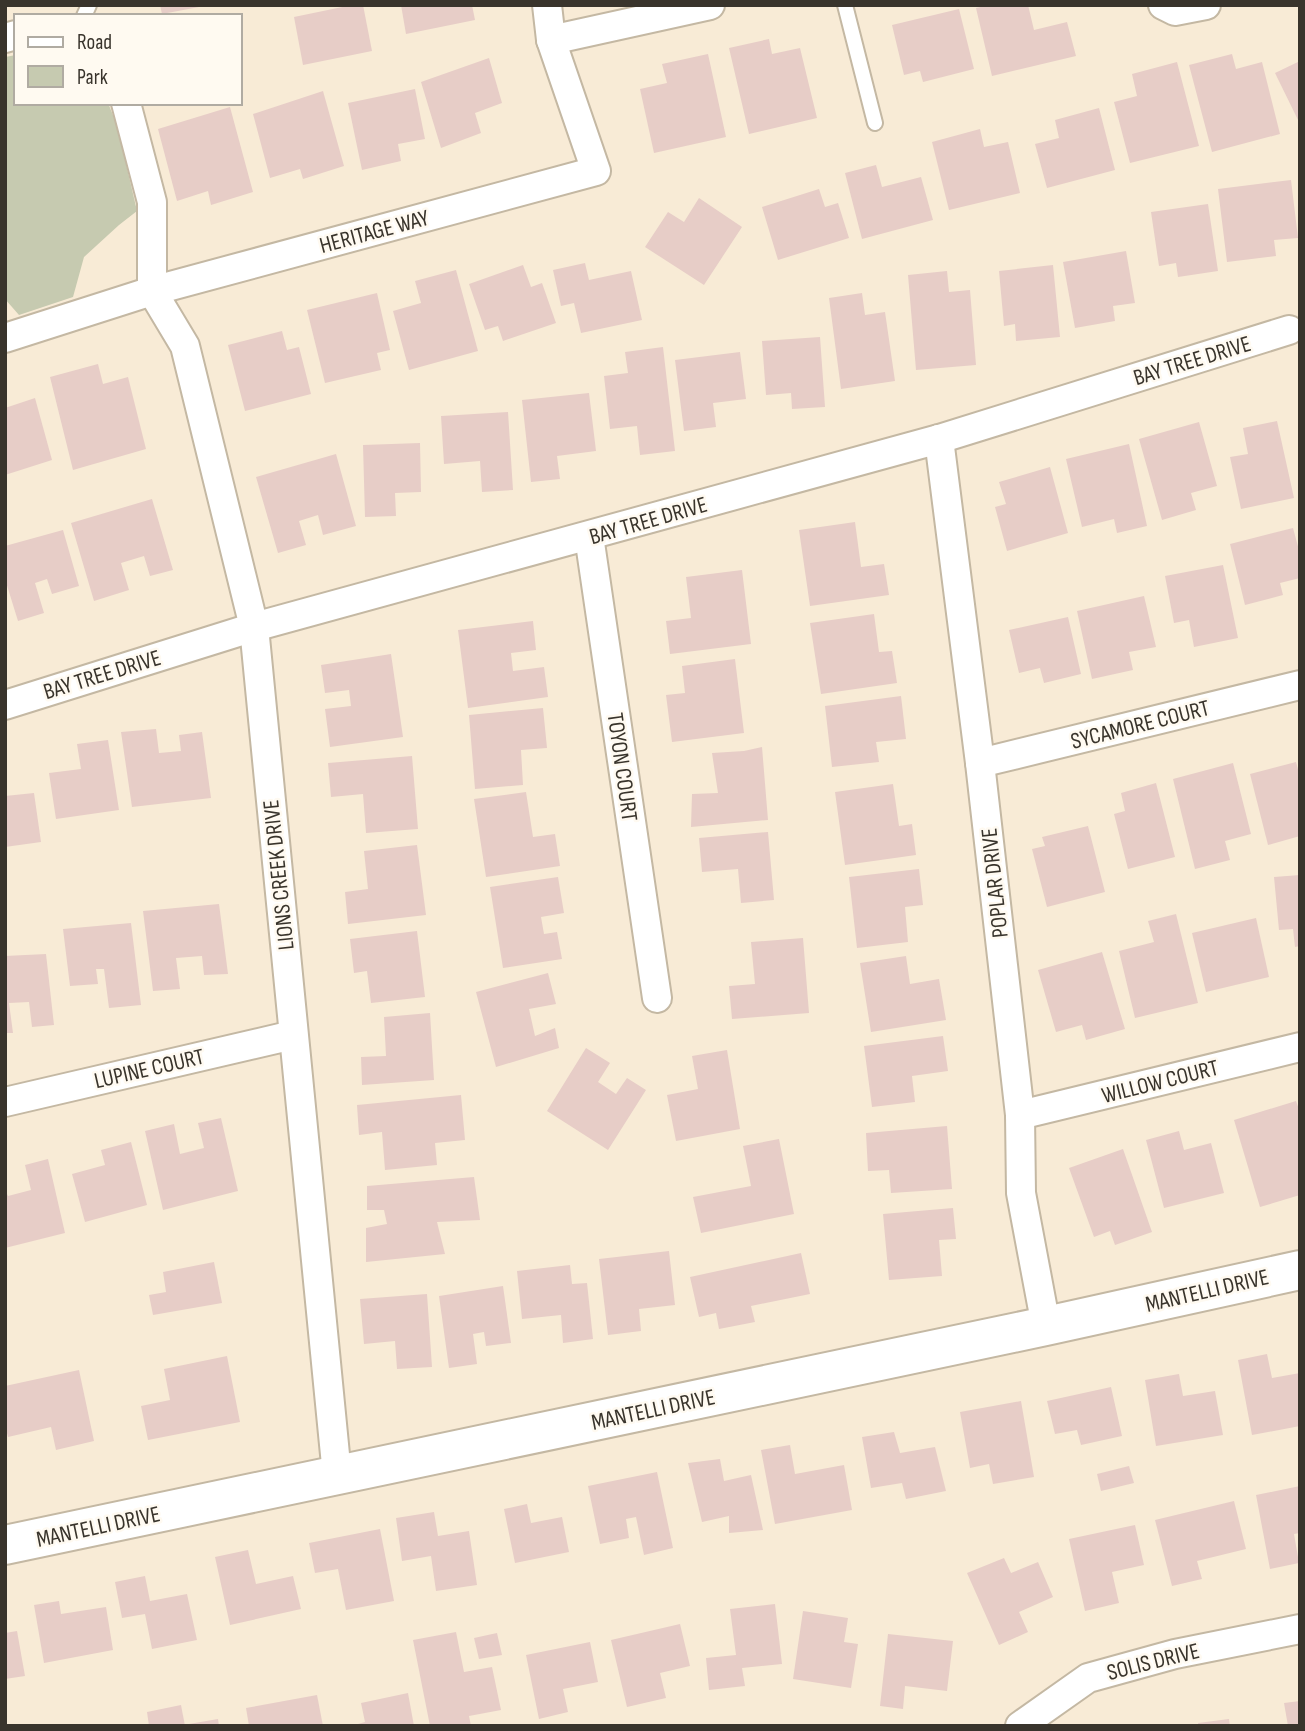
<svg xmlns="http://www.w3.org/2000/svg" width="1305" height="1731" font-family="'Sofia Sans Condensed',sans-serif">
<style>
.green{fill:#c6cab0}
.building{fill:#e7cdc7}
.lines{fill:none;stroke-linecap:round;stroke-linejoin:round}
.lane-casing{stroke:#c4b8a3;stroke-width:18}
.street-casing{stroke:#c4b8a3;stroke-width:32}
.secondary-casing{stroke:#c4b8a3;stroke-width:42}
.lane{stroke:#fff;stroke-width:14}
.street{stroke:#fff;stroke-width:28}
.secondary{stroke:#fff;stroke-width:38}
.labels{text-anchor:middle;stroke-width:5;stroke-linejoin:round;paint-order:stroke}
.street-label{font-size:23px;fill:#39342c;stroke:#fffaf1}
</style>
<rect width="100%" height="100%" fill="#f8ebd6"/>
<polygon class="green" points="16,55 16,103 108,103 117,125 137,211 119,225 84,257 73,297 19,315 5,299 5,57"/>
<g class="building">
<polygon points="160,5 199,5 199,7 162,14"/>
<polygon points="352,5 363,5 372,51 303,65 294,17"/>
<polygon points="401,5 472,5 475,20 406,34"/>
<polygon points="990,5 1028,5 1034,30 1067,22 1076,56 992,76 976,8"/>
<polygon points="959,9 974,69 923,82 920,71 904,75 892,25"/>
<polygon points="769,39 772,54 800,48 817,118 749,134 729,48"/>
<polygon points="708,54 726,137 654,153 640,89 667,83 662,64"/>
<polygon points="1232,54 1236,69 1262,62 1280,134 1212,152 1189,65"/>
<polygon points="489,58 502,103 475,113 481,133 441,148 421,82"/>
<polygon points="1300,61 1300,124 1275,73"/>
<polygon points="1177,62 1199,146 1130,163 1114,102 1137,96 1132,74"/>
<polygon points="415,89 425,139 398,144 401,161 362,170 348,103"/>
<polygon points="323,91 344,166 303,179 300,169 270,178 253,114"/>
<polygon points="230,107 253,192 211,205 208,191 177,201 158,129"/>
<polygon points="1099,108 1115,170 1047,188 1035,144 1059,138 1055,120"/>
<polygon points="980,129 984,147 1008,142 1020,193 949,210 932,142"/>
<polygon points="876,165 882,187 921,177 933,220 862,239 845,173"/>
<polygon points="1291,180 1298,238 1274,240 1276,256 1227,262 1218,189"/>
<polygon points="819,189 825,207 838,203 849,238 778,260 762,207"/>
<polygon points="699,198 742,227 704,285 645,247 668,212 684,222"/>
<polygon points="1208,204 1218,271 1178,277 1176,263 1159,266 1151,212"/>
<polygon points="1126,251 1135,303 1113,306 1115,321 1075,328 1063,262"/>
<polygon points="585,263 589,280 631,271 642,320 581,333 574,303 561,306 553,270"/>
<polygon points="523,265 531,287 542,283 556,323 503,341 498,326 485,330 469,284"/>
<polygon points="1053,265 1060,337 1016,341 1015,324 1004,326 999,271"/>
<polygon points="456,270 478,351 409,370 393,311 421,303 415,281"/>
<polygon points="947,271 949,292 970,290 976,365 916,370 908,275"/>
<polygon points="377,293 390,350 377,353 381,370 325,383 307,310"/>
<polygon points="862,293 865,315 885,312 895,381 841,389 829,298"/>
<polygon points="282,331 287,350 299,347 311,394 245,411 228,345"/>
<polygon points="820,337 825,407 792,409 791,393 766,395 762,341"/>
<polygon points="663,347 675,451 640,455 637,426 610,429 604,376 628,373 625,352"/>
<polygon points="740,352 746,399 713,403 716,427 684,431 675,360"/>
<polygon points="98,364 103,384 128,377 146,449 73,470 50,377"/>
<polygon points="589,393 596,451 557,456 560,479 531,482 522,400"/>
<polygon points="35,398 52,460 5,475 5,408"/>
<polygon points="508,412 513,490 482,492 480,461 444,464 441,416"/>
<polygon points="1277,421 1294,498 1241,509 1230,457 1248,454 1243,428"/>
<polygon points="1199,422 1217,486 1191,493 1196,510 1162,520 1139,439"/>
<polygon points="420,443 421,492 395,493 396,516 365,517 363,445"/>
<polygon points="1129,444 1147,526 1117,533 1114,519 1082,527 1066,459"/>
<polygon points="336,454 356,526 323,535 318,515 299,521 306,545 278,553 256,477"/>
<polygon points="1050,467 1068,533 1007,551 995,507 1006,504 999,482"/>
<polygon points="152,499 173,570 150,576 144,556 121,563 129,590 94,601 71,523"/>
<polygon points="855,522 861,567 884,564 889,595 810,606 799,530"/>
<polygon points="1293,528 1300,554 1300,578 1280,583 1283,595 1245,605 1230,544"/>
<polygon points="63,530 79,586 52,594 47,579 35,583 44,613 18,621 5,579 5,546"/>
<polygon points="1223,565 1238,638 1194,647 1189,620 1174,623 1165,576"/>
<polygon points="742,570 751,644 670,654 666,621 691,618 686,577"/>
<polygon points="1144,596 1156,647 1129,652 1133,670 1092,679 1077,611"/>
<polygon points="874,614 879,652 892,651 897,683 821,694 810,623"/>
<polygon points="1068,617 1081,674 1044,683 1040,668 1019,673 1009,630"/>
<polygon points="533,621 536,650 511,653 513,671 544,667 548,697 468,708 458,630"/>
<polygon points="391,654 403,737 330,747 325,709 351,706 349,690 325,693 321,665"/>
<polygon points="735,659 744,733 672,742 666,695 685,693 682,666"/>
<polygon points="901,696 906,739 876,742 879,762 832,767 825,706"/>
<polygon points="543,708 547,748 521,750 523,785 475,789 469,715"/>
<polygon points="156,729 159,753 181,751 179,735 202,732 211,798 132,807 121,732"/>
<polygon points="108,740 119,810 56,819 49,773 81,769 77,744"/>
<polygon points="762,747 768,820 691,827 692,794 718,793 712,753 744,751"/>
<polygon points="412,756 418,829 366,833 363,794 331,797 328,763"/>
<polygon points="1296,762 1300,777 1300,836 1268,845 1250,774"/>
<polygon points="1233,763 1251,834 1225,841 1230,860 1195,869 1173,779"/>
<polygon points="1156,783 1175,857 1128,869 1114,814 1125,811 1121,793"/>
<polygon points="893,784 899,826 912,824 916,855 845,865 835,792"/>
<polygon points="526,792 533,837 555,834 560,866 486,877 474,799"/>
<polygon points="34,793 41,842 5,847 5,796"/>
<polygon points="1088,826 1105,892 1047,907 1032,849 1045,846 1042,837"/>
<polygon points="768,832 774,900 741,903 738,869 702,872 699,838"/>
<polygon points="417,845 426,915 348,924 345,892 368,889 364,851"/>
<polygon points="919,869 923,905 905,907 908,942 857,948 849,877"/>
<polygon points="1300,875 1300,946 1295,947 1293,929 1279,930 1274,877"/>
<polygon points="558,877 564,913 541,917 544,934 557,932 562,959 503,968 490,887"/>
<polygon points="219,904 228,974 204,975 202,956 176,958 180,989 153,991 143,911"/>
<polygon points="1176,914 1198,1003 1135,1018 1119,951 1154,942 1148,921"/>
<polygon points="1256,918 1269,977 1206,992 1192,933"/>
<polygon points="131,923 141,1005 109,1008 104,969 96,969 98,984 70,986 63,929"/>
<polygon points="417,931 425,997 371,1003 367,971 354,973 350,939"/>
<polygon points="803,938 809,1013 732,1019 729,986 755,984 751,942"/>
<polygon points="1102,952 1125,1029 1086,1040 1082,1025 1056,1032 1038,970"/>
<polygon points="46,954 54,1025 32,1027 29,1002 9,1003 13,1033 5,1033 5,956"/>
<polygon points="906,956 910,984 939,979 946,1020 871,1032 860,963"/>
<polygon points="548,973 556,1004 529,1009 535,1036 555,1028 559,1048 496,1067 476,992"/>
<polygon points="430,1013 434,1080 362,1085 361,1057 386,1056 384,1017"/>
<polygon points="943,1036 948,1071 912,1076 915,1102 872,1107 864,1046"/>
<polygon points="586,1048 610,1063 598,1082 616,1094 627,1078 646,1090 608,1150 547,1111"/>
<polygon points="727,1050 740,1129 676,1141 667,1095 698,1089 692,1056"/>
<polygon points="461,1095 465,1140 435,1143 437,1165 385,1170 382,1132 359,1135 357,1105"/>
<polygon points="1296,1101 1300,1112 1300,1195 1260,1207 1234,1120"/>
<polygon points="221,1118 238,1191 163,1210 145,1131 174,1124 180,1154 204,1148 198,1123"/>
<polygon points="947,1126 952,1189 891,1193 889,1170 868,1171 866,1133"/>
<polygon points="1179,1131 1184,1150 1211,1143 1224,1193 1164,1208 1146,1140"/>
<polygon points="779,1139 794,1214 701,1233 693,1197 751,1186 743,1146"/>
<polygon points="131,1142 147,1205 85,1222 72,1174 105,1165 101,1150"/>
<polygon points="1123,1149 1152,1232 1115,1245 1110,1231 1094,1237 1069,1168"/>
<polygon points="48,1159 65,1233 5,1248 5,1190 8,1196 31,1190 25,1165"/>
<polygon points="474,1177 480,1220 437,1222 445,1254 366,1262 366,1228 387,1224 384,1210 367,1210 367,1186"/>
<polygon points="953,1208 956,1239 939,1240 942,1276 889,1280 883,1214"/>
<polygon points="669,1251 675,1305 639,1309 641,1331 608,1335 599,1259"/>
<polygon points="801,1253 810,1294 751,1306 755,1322 719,1329 716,1313 699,1317 690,1277"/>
<polygon points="214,1262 222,1303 153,1315 149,1295 166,1292 163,1272"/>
<polygon points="570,1265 572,1284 587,1283 593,1339 563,1343 561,1315 522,1319 517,1271"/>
<polygon points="503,1286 511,1343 486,1346 484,1332 473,1334 477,1364 449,1368 439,1296"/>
<polygon points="427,1294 432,1367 397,1369 395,1341 364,1344 360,1299"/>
<polygon points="1267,1354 1272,1378 1300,1373 1300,1426 1252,1435 1238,1360"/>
<polygon points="227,1356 240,1422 148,1440 141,1406 170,1400 164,1369"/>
<polygon points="79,1370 94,1441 56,1450 51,1427 8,1437 5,1425 5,1386"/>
<polygon points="1179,1374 1183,1396 1215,1391 1223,1435 1156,1446 1145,1380"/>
<polygon points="1111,1387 1122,1436 1081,1445 1077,1430 1055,1434 1047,1401"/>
<polygon points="1021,1401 1034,1477 993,1484 989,1464 970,1468 960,1412"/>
<polygon points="894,1432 900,1453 935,1447 946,1491 906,1499 902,1483 871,1488 862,1437"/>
<polygon points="790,1445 795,1474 844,1465 852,1510 775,1524 761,1450"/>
<polygon points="720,1459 724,1481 751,1475 763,1530 729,1533 729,1516 702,1522 688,1463"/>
<polygon points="1129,1466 1134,1483 1101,1491 1097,1474"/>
<polygon points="657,1472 673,1548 644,1555 636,1517 626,1519 629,1538 600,1544 588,1486"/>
<polygon points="1300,1486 1300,1533 1294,1534 1299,1563 1270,1569 1256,1495"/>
<polygon points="1234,1501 1246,1549 1197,1561 1202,1579 1172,1586 1155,1520"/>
<polygon points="527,1504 531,1523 562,1517 569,1552 515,1563 504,1509"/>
<polygon points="434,1512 438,1536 469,1531 477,1585 436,1591 431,1556 402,1561 396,1518"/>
<polygon points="1135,1525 1144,1565 1112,1572 1119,1603 1085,1611 1069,1539"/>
<polygon points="380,1529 394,1601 346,1610 338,1569 315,1573 309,1543"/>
<polygon points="248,1550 256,1584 293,1576 301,1609 230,1625 215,1557"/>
<polygon points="1004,1558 1011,1573 1038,1562 1053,1597 1019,1612 1028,1632 999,1645 967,1573"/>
<polygon points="145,1576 150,1601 187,1594 197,1640 152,1649 145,1614 122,1618 115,1582"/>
<polygon points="59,1601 61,1614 106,1607 113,1650 44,1663 34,1605"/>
<polygon points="775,1604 782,1664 742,1668 745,1686 709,1690 706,1658 736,1655 730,1609"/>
<polygon points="803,1611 848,1618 844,1642 858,1644 851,1688 793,1679"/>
<polygon points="680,1624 690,1666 660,1673 666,1698 627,1707 611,1640"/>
<polygon points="17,1631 25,1676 5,1679 5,1633"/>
<polygon points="456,1632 464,1672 492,1667 501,1710 469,1716 471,1726 430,1726 413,1640"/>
<polygon points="497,1633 502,1655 479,1659 474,1638"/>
<polygon points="888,1634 953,1641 947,1691 905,1686 903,1709 880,1706"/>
<polygon points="590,1642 598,1682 563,1689 568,1712 539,1719 526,1655"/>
<polygon points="408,1693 414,1726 351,1726 365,1722 361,1703"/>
<polygon points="317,1695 323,1726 249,1726 246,1708"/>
<polygon points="1300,1701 1300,1726 1288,1726 1284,1703"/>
<polygon points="181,1705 185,1726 149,1726 147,1712"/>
<polygon points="218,1719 219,1726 189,1726 189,1724"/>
<polygon points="1229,1719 1230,1726 1199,1726 1198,1723"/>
</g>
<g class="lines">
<defs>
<g id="lane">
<polyline points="845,5 875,123"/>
<polyline points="84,16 89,5"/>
</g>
<g id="street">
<polyline points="1163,5 1175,11 1206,5"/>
<polyline points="5,38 16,35"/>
<polyline points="551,40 710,5"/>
<polyline points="126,103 152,202 152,291"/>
<polyline points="152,291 185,346 254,627 337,1475"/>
<polyline points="5,338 152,291 596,171 551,40 547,5"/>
<polyline points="939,439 980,763 1020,1115 1021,1193 1046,1326"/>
<polyline points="589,536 657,998"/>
<polyline points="5,705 254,627 939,439 1289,330"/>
<polyline points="980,763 1300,685"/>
<polyline points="5,1102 293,1035"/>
<polyline points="1020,1115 1300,1047"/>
<polyline points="1020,1726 1088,1678 1175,1654 1300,1629"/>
</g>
<polyline id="secondary" points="5,1545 1046,1326 1300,1270"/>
</defs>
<use href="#lane" class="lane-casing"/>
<use href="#street" class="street-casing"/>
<use href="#secondary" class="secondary-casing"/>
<use href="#lane" class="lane"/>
<use href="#street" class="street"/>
<use href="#secondary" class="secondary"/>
</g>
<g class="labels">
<g class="street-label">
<text transform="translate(374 231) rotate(-15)" y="8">HERITAGE WAY</text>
<text transform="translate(1192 360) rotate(-17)" y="8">BAY TREE DRIVE</text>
<text transform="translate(648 520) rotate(-16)" y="8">BAY TREE DRIVE</text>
<text transform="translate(102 674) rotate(-17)" y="8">BAY TREE DRIVE</text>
<text transform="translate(1140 724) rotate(-14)" y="8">SYCAMORE COURT</text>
<text transform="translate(623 767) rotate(82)" y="8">TOYON COURT</text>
<text transform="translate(278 875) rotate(-96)" y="8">LIONS CREEK DRIVE</text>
<text transform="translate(994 883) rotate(-96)" y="8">POPLAR DRIVE</text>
<text transform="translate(149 1068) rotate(-13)" y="8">LUPINE COURT</text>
<text transform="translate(1160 1081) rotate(-14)" y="8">WILLOW COURT</text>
<text transform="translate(1207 1290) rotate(-13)" y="8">MANTELLI DRIVE</text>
<text transform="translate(653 1409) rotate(-12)" y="8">MANTELLI DRIVE</text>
<text transform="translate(98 1526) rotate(-12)" y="8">MANTELLI DRIVE</text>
<text transform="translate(1153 1661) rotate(-14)" y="8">SOLIS DRIVE</text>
</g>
</g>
<rect width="1305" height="1731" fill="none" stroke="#39342c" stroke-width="14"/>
<rect x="14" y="14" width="228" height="91" fill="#fffaf1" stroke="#b0aba2" stroke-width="2"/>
<rect x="28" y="37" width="35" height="10" fill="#ffffff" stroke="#b0aba2" stroke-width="2"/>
<text x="77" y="49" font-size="21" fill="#39342c">Road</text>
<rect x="28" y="66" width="35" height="21" fill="#c6cab0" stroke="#b0aba2" stroke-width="2"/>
<text x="77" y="84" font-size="21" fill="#39342c">Park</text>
</svg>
